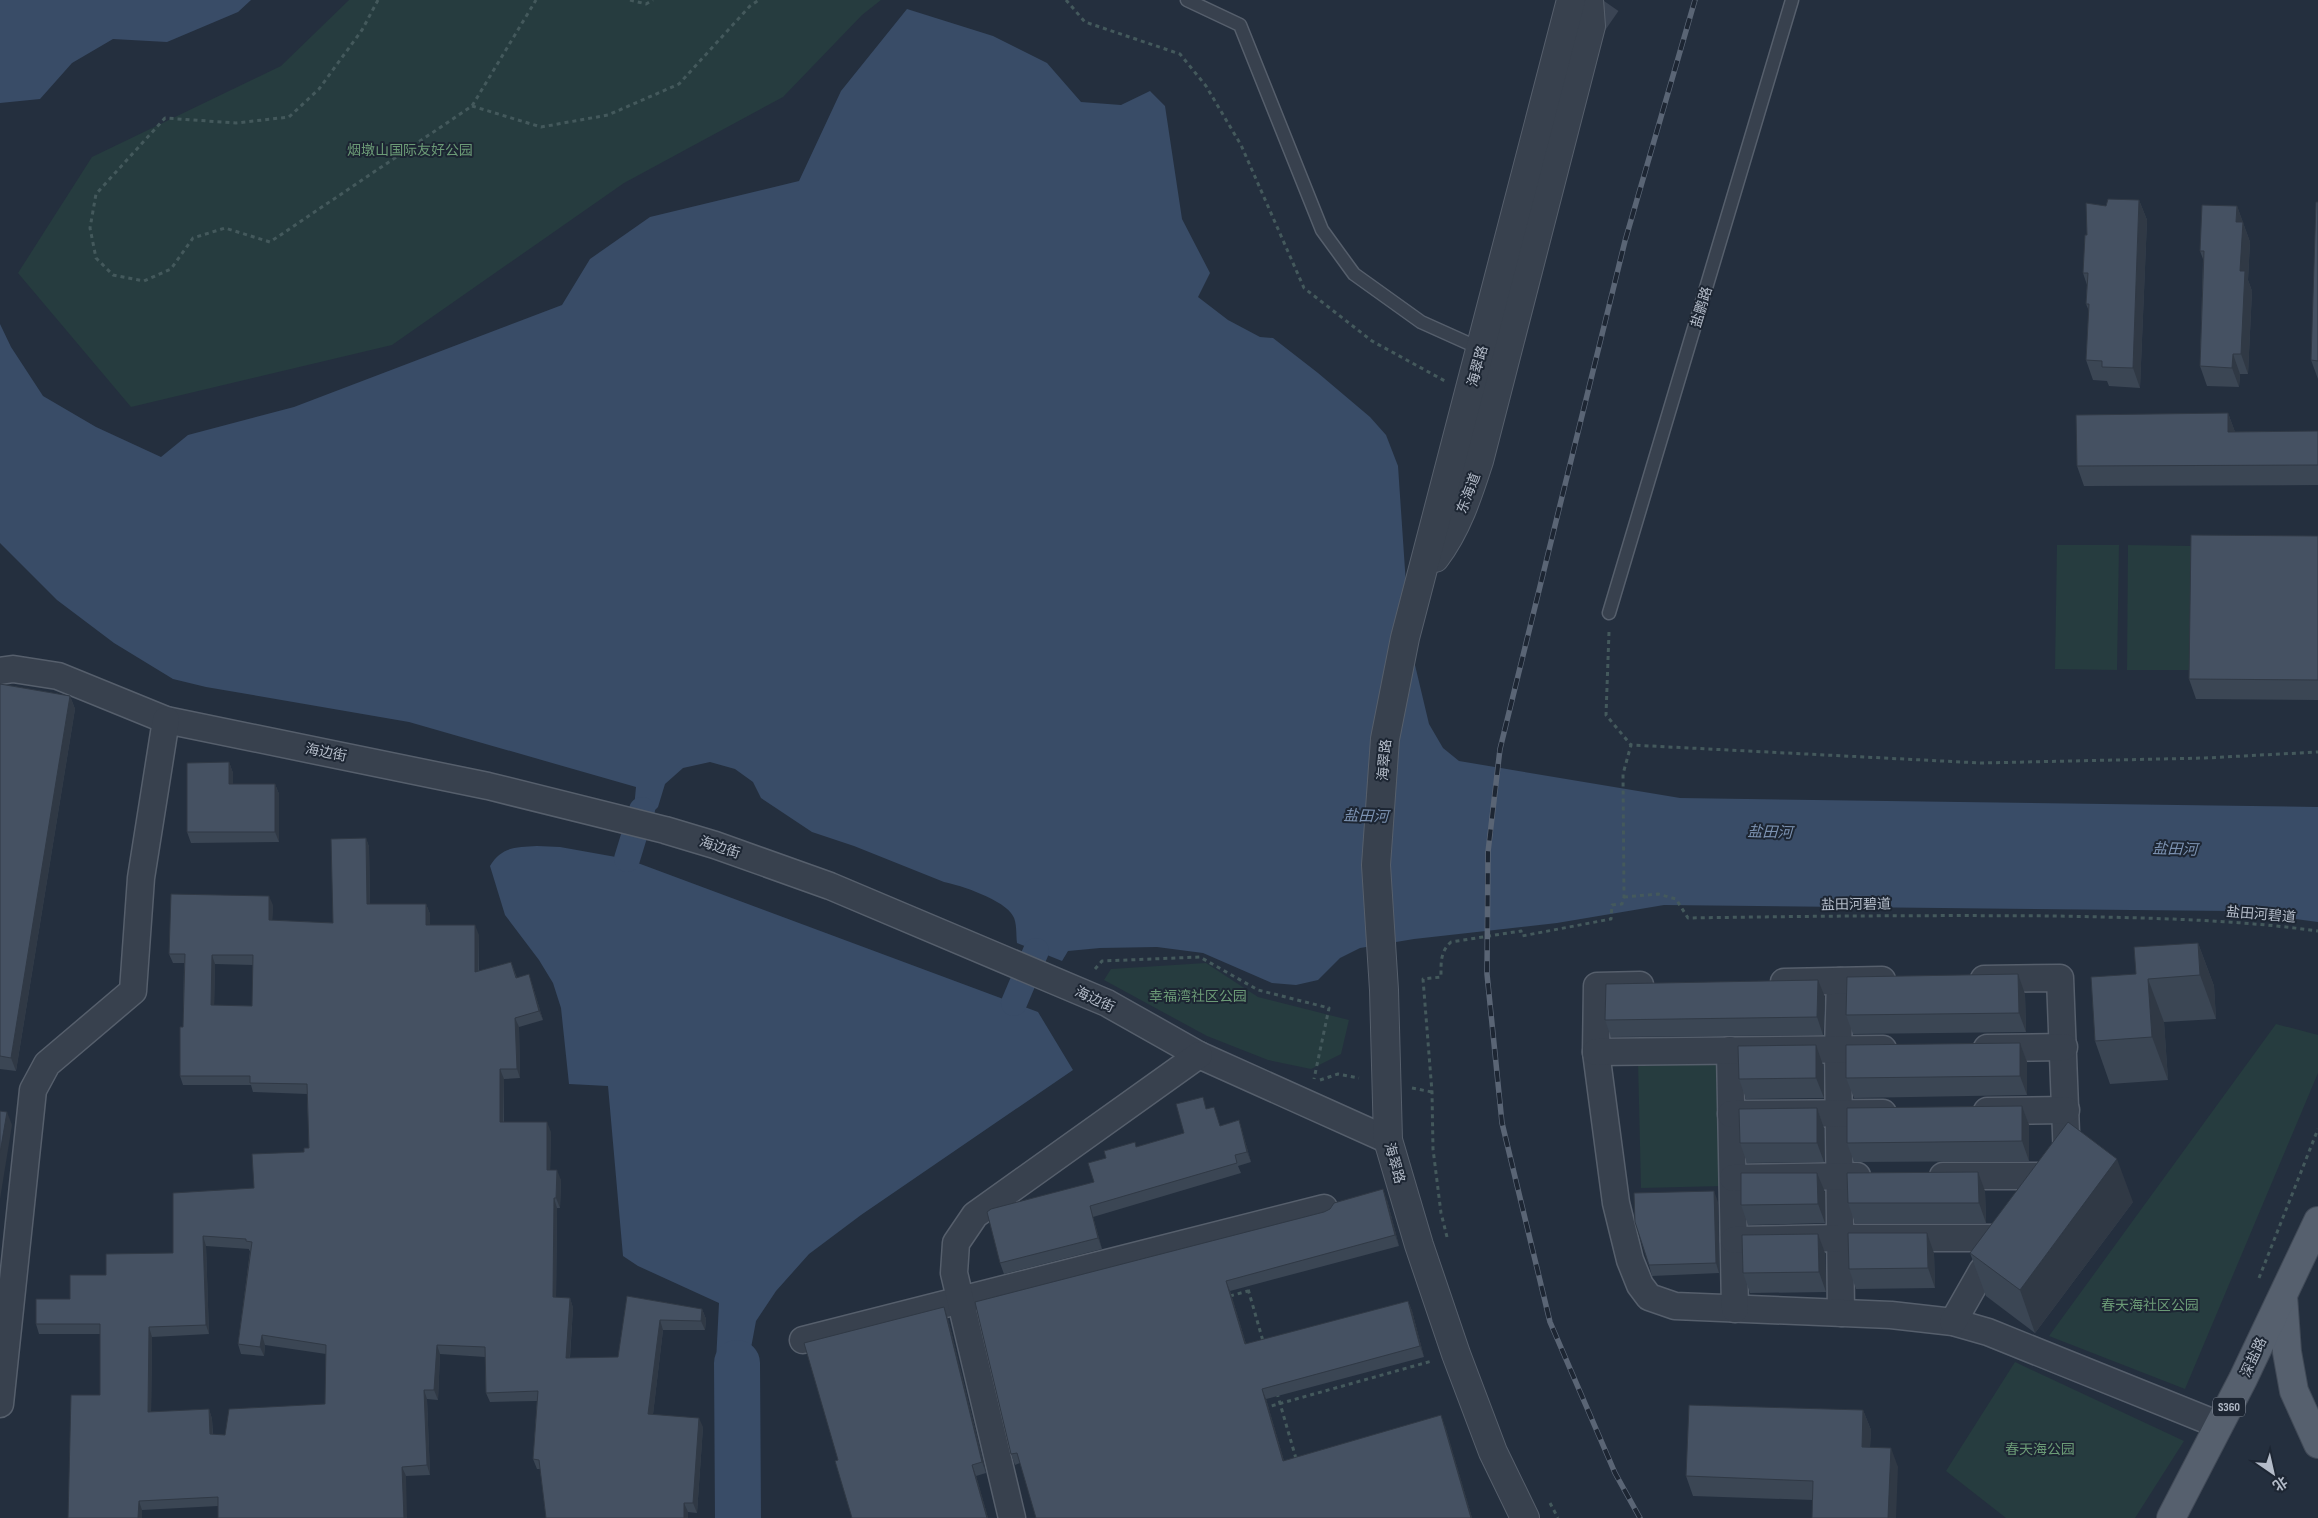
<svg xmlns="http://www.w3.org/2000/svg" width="2318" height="1518" font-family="'Sofia Sans Condensed','Noto Sans SC',sans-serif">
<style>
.green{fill:#263c3f}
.water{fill:#394c67}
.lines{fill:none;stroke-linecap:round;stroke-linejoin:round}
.canal{stroke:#394c67;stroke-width:26}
.river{stroke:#394c67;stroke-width:46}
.tertiary-tunnel{stroke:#3a4453;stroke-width:28;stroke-dasharray:28 14;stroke-linecap:butt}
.service-casing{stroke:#565f6c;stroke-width:15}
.minor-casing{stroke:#565f6c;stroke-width:29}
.tertiary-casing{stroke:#565f6c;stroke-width:30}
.primary-casing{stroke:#414a57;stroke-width:30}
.path{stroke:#44595c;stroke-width:3;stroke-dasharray:4 4;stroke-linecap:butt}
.service{stroke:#38414e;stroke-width:12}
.minor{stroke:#38414e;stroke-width:26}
.tertiary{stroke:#38414e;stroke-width:28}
.primary{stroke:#56606e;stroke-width:28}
.rail-casing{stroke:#5a6575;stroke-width:5.5}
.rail{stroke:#1d2633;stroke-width:4;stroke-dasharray:11;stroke-linecap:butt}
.wall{fill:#3b4654;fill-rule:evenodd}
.shaded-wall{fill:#303945}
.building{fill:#455162;stroke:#303945;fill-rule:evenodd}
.labels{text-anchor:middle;stroke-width:4;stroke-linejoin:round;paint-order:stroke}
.shield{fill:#1d2633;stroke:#878f9c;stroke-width:1}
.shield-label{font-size:12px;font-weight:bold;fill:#b4bcc9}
.park-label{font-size:14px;fill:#6b9a76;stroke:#1d2633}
.street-label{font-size:14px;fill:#b4bcc9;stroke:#1d2633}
.water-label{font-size:15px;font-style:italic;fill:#7c92b1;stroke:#1d2633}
</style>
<rect width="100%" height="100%" fill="#242f3e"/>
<g class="green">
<polygon points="349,0 881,0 862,15 783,97 624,183 392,345 131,407 18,273 92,157 281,66"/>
<polygon points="2057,545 2119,545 2117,670 2055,669"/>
<polygon points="2128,545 2191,546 2189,670 2127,670"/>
<polygon points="1206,963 1258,997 1349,1020 1341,1054 1311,1069 1268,1060 1207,1036 1104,980 1111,969"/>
<polygon points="2276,1024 2318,1035 2318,1073 2185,1389 2049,1336"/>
<polygon points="1721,1059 1724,1186 1641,1188 1638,1061"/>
<polygon points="2015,1362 2184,1441 2135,1518 2006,1518 1946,1471"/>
</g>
<g class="water">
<polygon points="0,0 251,0 238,12 167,42 113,39 72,63 40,99 0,103"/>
<path d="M 907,9 L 993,36 L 1047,63 L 1081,102 L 1121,105 L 1150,91 L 1165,106 L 1182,219 L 1210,273 L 1198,297 L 1228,320 L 1260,337 L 1273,338 L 1318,373 L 1370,417 L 1386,435 L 1398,466 L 1410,644 L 1429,724 L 1443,748 L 1459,761 L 1680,798 L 2318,807 L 2318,922 L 2233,911 L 1664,905 L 1557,923 L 1414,939 L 1360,948 L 1340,958 L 1318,980 L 1296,985 L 1272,983 L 1203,953 L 1157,947 L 1100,948 L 1068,951 L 1062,961 L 1017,943 C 1016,935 1017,922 1013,916 C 1005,900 960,885 944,882 L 854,846 L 812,832 L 761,798 L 753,782 L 735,769 L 710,762 L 683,768 L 665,784 L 658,807 L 653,812 L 634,808 L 636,787 L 409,722 L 206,687 L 173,679 L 114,643 L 57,600 L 0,543 L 0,324 L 11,347 L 43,396 L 96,427 L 161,457 L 188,435 L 294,407 L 562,305 L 590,259 L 650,217 L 799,181 L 841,91 Z"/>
<path d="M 537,846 L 560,847 L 627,859 L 1038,1012 L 1073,1070 L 861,1215 L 809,1254 L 776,1291 L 756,1321 L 748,1364 L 716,1362 L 719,1303 L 638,1266 L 623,1256 L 608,1086 L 569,1084 L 561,1008 L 553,983 L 539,960 L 505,915 L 490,866 C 501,847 516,847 537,846 Z"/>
</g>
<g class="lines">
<g class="canal">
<polyline points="627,859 642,810"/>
<polyline points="1014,1003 1036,951"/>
</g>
<polyline class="river" points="737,1363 738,1518"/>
<polyline class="tertiary-tunnel" points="1591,26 1609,0"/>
<defs>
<g id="service">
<polyline points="1187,0 1240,25 1322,230 1354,274 1421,322 1481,349"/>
<polyline points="1609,613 1792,0"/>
</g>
<g id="minor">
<polyline points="0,671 13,669 58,676 166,720 488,786 665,830 715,845 830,886 1107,1003 1199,1055 1388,1140"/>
<polyline points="1984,979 2060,978 2067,1159"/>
<polyline points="1840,981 1838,1049 1841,1313"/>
<polyline points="1784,982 1882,980"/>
<polyline points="1640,985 1597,986 1596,1052 1616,1203 1630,1260 1640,1285 1649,1297 1675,1306 1891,1315 1953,1322 1988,1332 2219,1425"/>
<polyline points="1987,1048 2064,1047"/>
<polyline points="1730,1050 1735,1309"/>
<polyline points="1596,1052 1883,1049"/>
<polyline points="1987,1111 2066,1110"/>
<polyline points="1731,1114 1883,1113"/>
<polyline points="1943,1176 2055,1176"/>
<polyline points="1733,1178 1857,1176"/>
<polyline points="1734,1240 1840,1238 2007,1238"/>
<polyline points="1953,1322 1982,1271 2000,1248"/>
<polyline points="803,1340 1324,1208"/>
<polyline points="0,1404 33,1090 47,1064 133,991 141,878 166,720"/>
<polyline points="1012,1518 954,1273 956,1243 975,1215 1199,1055"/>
</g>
<g id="tertiary">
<path d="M 1435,558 C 1457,529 1468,495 1479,461 L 1591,26 L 1589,0"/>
<polyline points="1525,1518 1493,1452 1456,1354 1419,1245 1388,1140 1384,990 1376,865 1385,739 1405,638 1571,0"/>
</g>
<g id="primary">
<polyline points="2283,1296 2287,1352 2294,1391 2318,1444"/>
<polyline points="2171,1518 2243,1379 2318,1221"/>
</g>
</defs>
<use href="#service" class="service-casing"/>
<use href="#minor" class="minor-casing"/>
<use href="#tertiary" class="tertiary-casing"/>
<use href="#primary" class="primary-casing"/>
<g class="path">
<polyline points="378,0 362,30 319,89 289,117 236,123 165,118 96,194 90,228 96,258 113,275 144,281 171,269 193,238 225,228 270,242 472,106 536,0"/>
<polyline points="630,0 646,4 653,0"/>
<polyline points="1066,0 1085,22 1180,54 1206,86 1241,145 1304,288 1372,341 1445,381"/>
<polyline points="472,106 541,127 608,115 679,84 750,6 759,0"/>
<polyline points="1609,632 1606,715 1631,745"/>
<path d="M 1624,897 L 1658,894 L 1676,899 L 1688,918 C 1812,916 1935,915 2058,916 C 2145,918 2232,919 2318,931"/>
<polyline points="1095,969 1102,961 1200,957 1258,990 1329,1008 1314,1079"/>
<polyline points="1320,1080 1338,1074 1359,1078"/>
<polyline points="1412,1088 1432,1092"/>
<path d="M 1447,1237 L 1441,1213 L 1433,1149 L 1432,1092 L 1423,979 L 1441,977 C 1441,963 1440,952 1451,942 L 1521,931 L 1522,936 L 1611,919 L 1612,905 L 1622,904 L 1624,897 L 1623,774 L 1631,745 L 1981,763 L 2205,758 L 2318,752"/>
<polyline points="2259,1278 2318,1129"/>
<polyline points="1246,1282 1263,1341"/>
<polyline points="1230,1296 1248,1291"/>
<polyline points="1277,1393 1297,1462"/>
<polyline points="1264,1408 1432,1361"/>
<polyline points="1550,1503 1558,1518"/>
</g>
<use href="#service" class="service"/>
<use href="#minor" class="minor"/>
<use href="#tertiary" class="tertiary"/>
<use href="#primary" class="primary"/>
<defs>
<polyline id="rail" points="1640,1518 1615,1473 1550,1322 1502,1123 1487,974 1488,852 1500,749 1625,241 1695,0"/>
</defs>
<use href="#rail" class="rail-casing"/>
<use href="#rail" class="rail"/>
</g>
<g class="wall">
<polygon points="2139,200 2147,220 2140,388 2109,386 2107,381 2093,380 2086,360 2089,311 2086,304 2087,285 2083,273 2087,235 2106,206"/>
<polygon points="2318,202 2318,379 2311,360"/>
<polygon points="2237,206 2250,242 2248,280 2252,291 2248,374 2240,374 2239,387 2207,386 2200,366 2203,259 2200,251"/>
<polygon points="2228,413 2235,432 2318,431 2318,485 2084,486 2077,466"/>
<polygon points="2318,536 2318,700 2196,699 2189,679"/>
<polygon points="0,684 70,696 75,709 16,1071 0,1069"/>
<polygon points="229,762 233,773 233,784 275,784 279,794 279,842 191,843 187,832"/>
<path d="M 366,838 L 369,847 L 370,904 L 426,904 L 430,914 L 430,925 L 479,935 L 479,971 L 511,962 L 517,978 L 532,984 L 543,1020 L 519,1027 L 520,1078 L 504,1079 L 504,1122 L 551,1132 L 550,1170 L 561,1180 L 560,1208 L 557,1208 L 556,1297 L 570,1298 L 573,1308 L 570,1358 L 618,1357 L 627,1296 L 702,1309 L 706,1319 L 705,1330 L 663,1330 L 653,1414 L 703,1427 L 697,1513 L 688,1512 L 688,1518 L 546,1518 L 540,1469 L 537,1469 L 533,1459 L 537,1401 L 490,1402 L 486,1393 L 485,1357 L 440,1354 L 438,1400 L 427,1399 L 430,1475 L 406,1476 L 218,1506 L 142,1510 L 142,1518 L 68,1518 L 100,1395 L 100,1334 L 39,1334 L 36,1324 L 70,1299 L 106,1275 L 173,1253 L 254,1188 L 309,1148 L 307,1094 L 253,1092 L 251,1085 L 183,1085 L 180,1076 L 183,1027 L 184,963 L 173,963 L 169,954 L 273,905 L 272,920 L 333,923 ZM 215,964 L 253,965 L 252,1006 L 214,1005 ZM 206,1246 L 249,1249 L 249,1250 L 250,1251 L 238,1344 L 241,1354 L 264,1356 L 265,1345 L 326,1354 L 325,1404 L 225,1435 L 213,1434 L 212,1419 L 209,1409 L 151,1412 L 152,1337 L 209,1334 Z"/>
<polygon points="2198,943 2214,986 2216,1019 2164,1022 2168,1080 2110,1084 2095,1041 2136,974"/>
<polygon points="2025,994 2026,1032 1853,1034 1846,1015"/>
<polygon points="1825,997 1823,1035 1611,1037 1605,1020"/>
<polygon points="2020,1043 2027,1062 2027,1095 1854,1098 1846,1078"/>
<polygon points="1823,1065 1824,1098 1746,1099 1739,1079"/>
<polygon points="2022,1106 2029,1125 2029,1161 1854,1162 1847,1143"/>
<polygon points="1817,1108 1824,1128 1824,1162 1747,1163 1740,1143"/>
<polygon points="1239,1120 1242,1131 1251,1162 1238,1166 1241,1173 1093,1217 1102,1249 1004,1274 1000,1263 1094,1182 1106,1158 1135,1142 1136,1147 1184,1133 1220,1126"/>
<polygon points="1985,1191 1986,1223 1855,1223 1848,1203"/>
<polygon points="1825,1192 1825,1223 1748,1225 1741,1205"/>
<polygon points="1387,1200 1399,1246 1230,1291 1246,1344 1408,1301 1412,1311 1424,1357 1266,1399 1284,1461 1445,1426 1472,1518 1020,1463 1015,1465 1011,1454 975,1302 1324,1212"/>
<polygon points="1718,1202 1719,1273 1652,1276 1649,1265"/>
<polygon points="2133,1202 2035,1333 1986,1296 1970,1253"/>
<polygon points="1825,1253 1826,1292 1750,1293 1743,1273"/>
<polygon points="1934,1253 1935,1288 1856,1289 1849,1269"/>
<polygon points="948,1319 986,1473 976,1476 988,1518 852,1518 838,1460"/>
<polygon points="1863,1410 1871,1430 1870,1447 1898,1467 1813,1500 1693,1496 1686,1476"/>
</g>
<g class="shaded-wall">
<polygon points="2139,200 2147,220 2140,388 2133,368"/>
<polygon points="2237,206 2250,242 2248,280 2252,291 2248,374 2241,354 2240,271 2236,222"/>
<polygon points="2233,354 2240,374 2239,387 2232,368"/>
<polygon points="2228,413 2235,432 2228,432"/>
<polygon points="70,696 75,709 16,1071 11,1058"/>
<polygon points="229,762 233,773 233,794 229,784"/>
<polygon points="275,784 279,794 279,842 275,832"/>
<polygon points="366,838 369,847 370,913 367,904"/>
<polygon points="269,896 273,905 272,930 269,920"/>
<polygon points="426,904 430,914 430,934 426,925"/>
<polygon points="475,925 479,935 478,981 475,972"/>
<polygon points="2198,943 2214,986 2216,1019 2200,975"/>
<polygon points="212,955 215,964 214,1015 211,1005"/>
<polygon points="529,974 532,984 543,1020 539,1011"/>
<polygon points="2018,974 2025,994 2026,1032 2019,1013"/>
<polygon points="2148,979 2164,1022 2168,1080 2152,1037"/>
<polygon points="1818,980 1825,997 1823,1035 1817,1017"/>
<polygon points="515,1018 519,1027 520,1078 517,1069"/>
<polygon points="2020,1043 2027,1062 2027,1095 2020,1076"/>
<polygon points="1816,1045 1823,1065 1824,1098 1816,1078"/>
<polygon points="500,1069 504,1079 503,1132 500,1122"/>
<polygon points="2022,1106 2029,1125 2029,1161 2022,1141"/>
<polygon points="1817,1108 1824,1128 1824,1162 1817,1143"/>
<polygon points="7,1112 12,1125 0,1199 0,1153"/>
<polygon points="1239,1120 1242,1131 1251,1162 1247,1152"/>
<polygon points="547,1122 551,1132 550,1180 547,1170"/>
<polygon points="2117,1159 2133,1202 2035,1333 2020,1290"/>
<polygon points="557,1170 561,1180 560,1208 556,1198"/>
<polygon points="1978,1172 1985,1191 1986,1223 1979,1203"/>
<polygon points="1817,1173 1825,1192 1825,1223 1818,1204"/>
<polygon points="1383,1189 1387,1200 1399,1246 1395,1235"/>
<polygon points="1714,1191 1718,1202 1719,1273 1716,1263"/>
<polygon points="554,1198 557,1208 556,1307 553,1297"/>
<polygon points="1090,1206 1093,1217 1102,1249 1098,1238"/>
<polygon points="1927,1233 1934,1253 1935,1288 1928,1268"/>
<polygon points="1818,1234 1825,1253 1826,1292 1819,1272"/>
<polygon points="203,1236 206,1246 209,1334 206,1325"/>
<polygon points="1226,1281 1230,1291 1249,1354 1245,1344"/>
<polygon points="570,1298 573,1308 569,1367 566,1358"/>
<polygon points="1408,1301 1412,1311 1424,1357 1420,1346"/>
<polygon points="944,1307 948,1319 986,1473 982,1462"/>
<polygon points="702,1309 706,1319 705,1330 701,1321"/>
<polygon points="660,1320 663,1330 652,1423 648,1414"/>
<polygon points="149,1327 152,1337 151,1422 148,1412"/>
<polygon points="262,1335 265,1345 264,1356 260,1347"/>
<polygon points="437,1345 440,1354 438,1400 434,1390"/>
<polygon points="1262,1389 1266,1399 1287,1472 1283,1461"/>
<polygon points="424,1390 427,1399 430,1475 427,1465"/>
<polygon points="209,1409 212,1419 213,1444 210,1434"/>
<polygon points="1863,1410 1871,1430 1869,1466 1862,1447"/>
<polygon points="1441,1415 1445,1426 1472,1518 1471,1518"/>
<polygon points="699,1418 703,1427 697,1513 693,1503"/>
<polygon points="1891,1448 1898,1467 1896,1518 1888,1518"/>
<polygon points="972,1465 976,1476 988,1518 987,1518"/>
<polygon points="402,1467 406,1476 407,1518 404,1518"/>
<polygon points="139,1501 142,1510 142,1518 138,1518"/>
<polygon points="684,1503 688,1512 688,1518 684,1518"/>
</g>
<g class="building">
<polygon points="2108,199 2139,200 2133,368 2102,367 2102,361 2086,360 2089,304 2086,304 2088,273 2083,273 2085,235 2087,235 2086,203 2106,206"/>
<polygon points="2316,202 2318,202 2318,361 2311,360"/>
<polygon points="2202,205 2237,206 2236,222 2243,222 2240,271 2245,271 2241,354 2233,354 2232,368 2200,366 2204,251 2200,251"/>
<polygon points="2228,413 2228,432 2318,431 2318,465 2077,466 2076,415"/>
<polygon points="2191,535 2318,536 2318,680 2189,679"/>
<polygon points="0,684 70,696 11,1058 0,1056"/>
<polygon points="229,762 229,784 275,784 275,832 187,832 187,763"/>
<path d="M 366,838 L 367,904 L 426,904 L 426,925 L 475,925 L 475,972 L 511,962 L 516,978 L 529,974 L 539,1011 L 515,1018 L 517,1069 L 500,1069 L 500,1122 L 547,1122 L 547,1170 L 557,1170 L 556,1198 L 554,1198 L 553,1297 L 570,1298 L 566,1358 L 618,1357 L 627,1296 L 702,1309 L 701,1321 L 660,1320 L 648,1414 L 699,1418 L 693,1503 L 684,1503 L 684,1518 L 546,1518 L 539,1460 L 533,1459 L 538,1391 L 486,1393 L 485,1347 L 437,1345 L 434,1390 L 424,1390 L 427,1465 L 402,1467 L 404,1518 L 218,1518 L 218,1497 L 139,1501 L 138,1518 L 68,1518 L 71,1395 L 100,1395 L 100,1324 L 36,1324 L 36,1299 L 70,1299 L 70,1275 L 106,1275 L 106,1254 L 173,1253 L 173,1193 L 254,1188 L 252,1154 L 304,1152 L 304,1148 L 309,1148 L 307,1084 L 250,1083 L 250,1076 L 180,1076 L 180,1027 L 183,1027 L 185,954 L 169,954 L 171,894 L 269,896 L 269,920 L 333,923 L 331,839 ZM 212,955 L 253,955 L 252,1006 L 211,1005 ZM 203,1236 L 246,1239 L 246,1241 L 252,1242 L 238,1344 L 260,1347 L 262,1335 L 326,1345 L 325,1404 L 229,1409 L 225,1435 L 210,1434 L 209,1409 L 148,1412 L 149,1327 L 206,1325 Z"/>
<polygon points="2198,943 2200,975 2148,979 2152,1037 2095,1041 2091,977 2136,974 2134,947"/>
<polygon points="2018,974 2019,1013 1846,1015 1847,977"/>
<polygon points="1818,980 1817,1017 1605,1020 1606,984"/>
<polygon points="2020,1043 2020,1076 1846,1078 1846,1045"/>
<polygon points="1816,1045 1816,1078 1739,1079 1738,1046"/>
<polygon points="1203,1097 1206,1109 1214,1107 1220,1126 1239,1120 1247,1152 1235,1155 1237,1163 1090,1206 1098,1238 1000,1263 987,1212 991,1209 1094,1182 1088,1163 1106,1158 1104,1151 1135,1142 1136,1147 1184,1133 1176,1104"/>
<polygon points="2022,1106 2022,1141 1847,1143 1847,1108"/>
<polygon points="1817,1108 1817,1143 1740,1143 1739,1109"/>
<polygon points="0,1111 7,1112 0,1153"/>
<polygon points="2068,1122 2117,1159 2020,1290 1970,1253"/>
<polygon points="1978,1172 1979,1203 1848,1203 1847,1173"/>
<polygon points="1741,1173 1817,1173 1818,1204 1741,1205"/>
<polygon points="1383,1189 1395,1235 1226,1281 1245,1344 1408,1301 1420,1346 1262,1389 1283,1461 1441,1415 1471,1518 1036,1518 1017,1453 1011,1454 975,1302 1324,1212 1330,1209 1334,1203"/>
<polygon points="1714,1191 1716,1263 1649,1265 1635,1222 1634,1193"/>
<polygon points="1848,1233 1927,1233 1928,1268 1849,1269"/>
<polygon points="1818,1234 1819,1272 1743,1273 1742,1235"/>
<polygon points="944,1307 982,1462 972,1465 987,1518 852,1518 835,1461 838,1460 804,1343"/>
<polygon points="1689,1405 1863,1410 1862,1447 1891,1448 1888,1518 1812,1518 1813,1481 1686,1476"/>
</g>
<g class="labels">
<rect class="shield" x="2213" y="1397.5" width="32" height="19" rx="4"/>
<g class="shield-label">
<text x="2229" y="1411">S360</text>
</g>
<g class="park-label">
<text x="410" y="155">烟墩山国际友好公园</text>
<text x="1198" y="1001">幸福湾社区公园</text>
<text x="2150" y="1310">春天海社区公园</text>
<text x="2040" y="1454">春天海公园</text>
</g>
<g class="street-label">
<text transform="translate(1701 307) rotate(-73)" y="5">盐鹏路</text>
<text transform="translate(1477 366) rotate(-75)" y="5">海翠路</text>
<text transform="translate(1468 493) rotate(-69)" y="5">东海道</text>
<text transform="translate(326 752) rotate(11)" y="5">海边街</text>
<text transform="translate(1384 760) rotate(-85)" y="5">海翠路</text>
<text transform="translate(720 847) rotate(18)" y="5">海边街</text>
<text transform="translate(1856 904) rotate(-1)" y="5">盐田河碧道</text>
<text transform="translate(2261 914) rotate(5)" y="5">盐田河碧道</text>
<text transform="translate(1095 999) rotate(25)" y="5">海边街</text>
<text transform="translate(1395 1163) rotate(74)" y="5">海翠路</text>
<text transform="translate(2253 1357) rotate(-65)" y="5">深盐路</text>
</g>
<g class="water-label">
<text transform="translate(1366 816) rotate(2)" y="5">盐田河</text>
<text transform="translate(1770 832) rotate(2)" y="5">盐田河</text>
<text transform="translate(2175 849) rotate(2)" y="5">盐田河</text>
</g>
</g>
<g transform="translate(2273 1473) rotate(146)" stroke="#1d2633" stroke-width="4" paint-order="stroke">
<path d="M0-4L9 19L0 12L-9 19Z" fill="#b4bcc9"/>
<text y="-8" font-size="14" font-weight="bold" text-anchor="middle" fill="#b4bcc9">北</text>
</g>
</svg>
